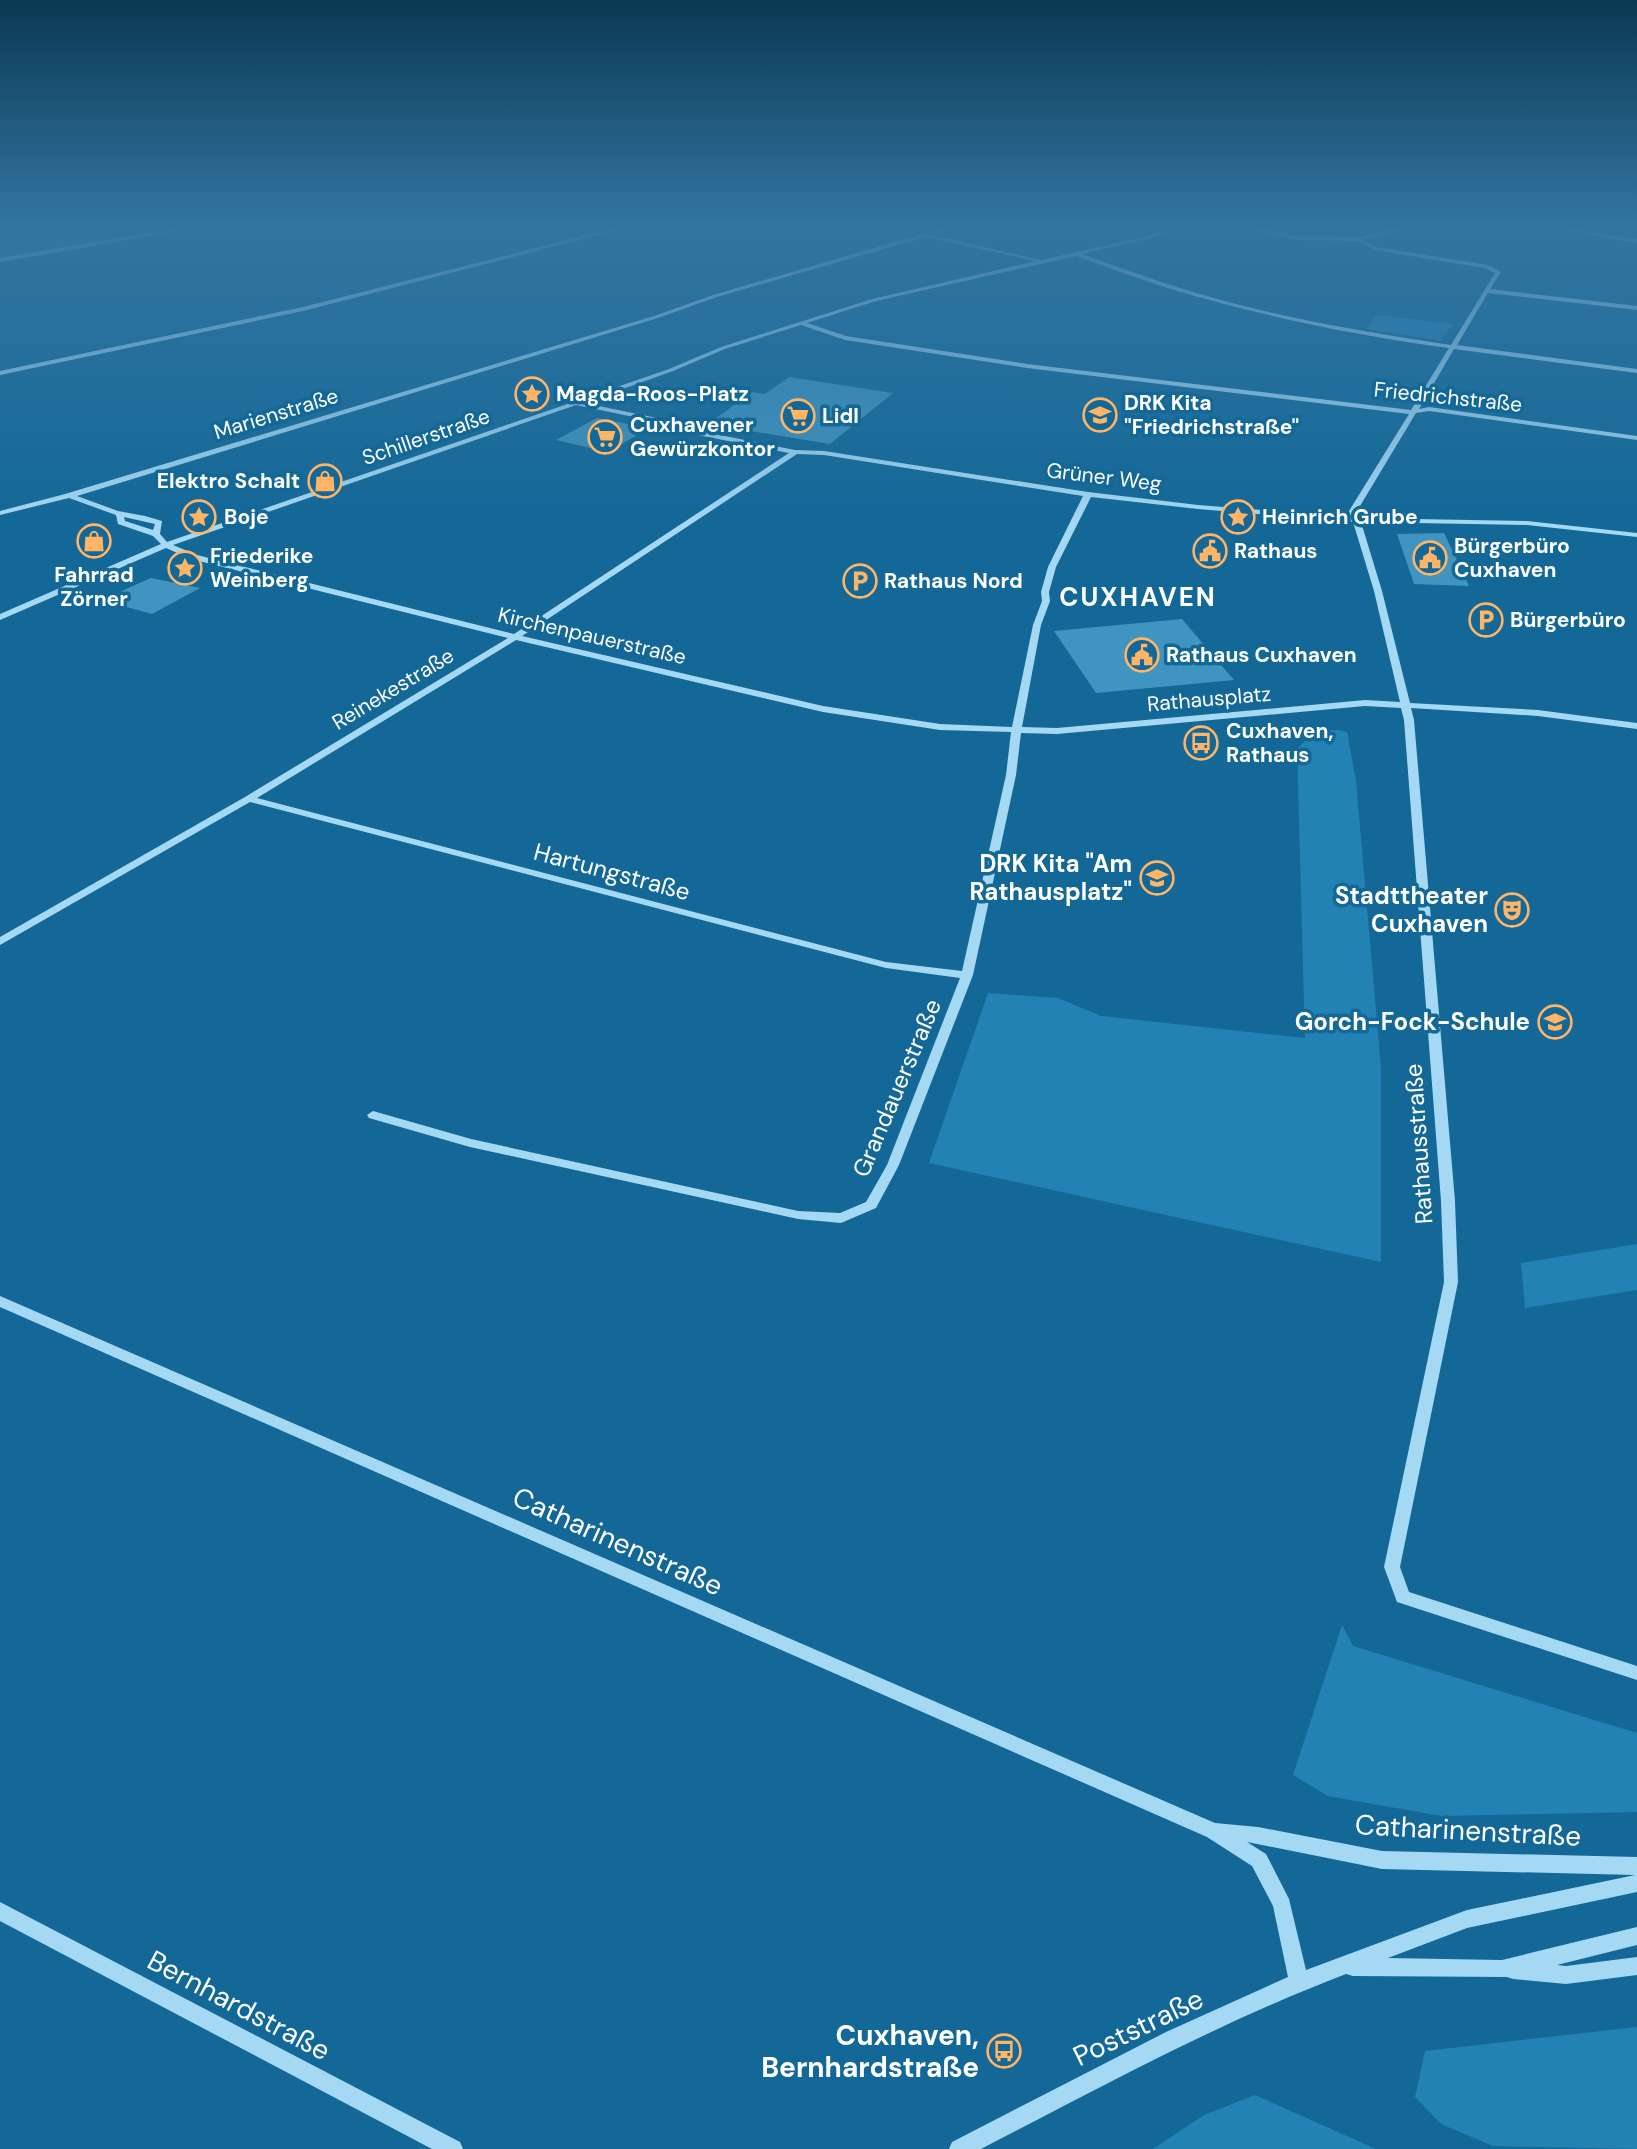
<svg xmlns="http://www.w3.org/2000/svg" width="1637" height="2149" font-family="'DM Sans',sans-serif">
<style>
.green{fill:#2282b4}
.building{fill:#4094c0}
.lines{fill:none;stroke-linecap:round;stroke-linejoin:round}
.minor{fill:#a5d8f3;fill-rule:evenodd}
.labels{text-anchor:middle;stroke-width:7;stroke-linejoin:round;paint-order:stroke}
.far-poi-label{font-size:21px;font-weight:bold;fill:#fff;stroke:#136897;text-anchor:start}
.far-street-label{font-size:21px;fill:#fff;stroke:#136897}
.poi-label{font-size:24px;font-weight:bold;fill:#fff;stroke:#136897;text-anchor:end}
.street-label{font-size:24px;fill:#fff;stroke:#136897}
.far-district-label{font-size:26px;font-weight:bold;letter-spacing:2px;fill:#fff;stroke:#136897}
.near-street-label{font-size:28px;fill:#fff;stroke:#136897}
.near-poi-label{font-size:28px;font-weight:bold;fill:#fff;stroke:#136897;text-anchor:end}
</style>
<rect width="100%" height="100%" fill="#136897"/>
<g class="green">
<polygon points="51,223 159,223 104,237 108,239 0,258 0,234"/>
<polygon points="1376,315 1453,324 1440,341 1366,329"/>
<polygon points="1339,730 1347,732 1356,781 1381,1068 1381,1262 929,1163 988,993 1058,998 1101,1016 1305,1038 1297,749 1315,731"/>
<polygon points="1637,1244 1637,1290 1525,1308 1521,1263"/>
<polygon points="1342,1625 1353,1646 1637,1733 1637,1812 1441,1816 1328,1796 1293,1775"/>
<polygon points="1637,2027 1637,2149 1493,2146 1441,2124 1415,2097 1425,2051"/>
<polygon points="1255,2095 1376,2149 1153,2149 1204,2115"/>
</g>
<g class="building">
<polygon points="789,377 893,393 830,444 708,424 752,392 765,394"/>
<polygon points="597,418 649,428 608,452 556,440"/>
<polygon points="1444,533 1469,586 1414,584 1397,534"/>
<polygon points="151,578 200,588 152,614 101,600"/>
<polygon points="1182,619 1234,680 1096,693 1054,631"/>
</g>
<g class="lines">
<g class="minor">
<polygon points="19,223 32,223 0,231 0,227"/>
<polygon points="209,223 224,223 0,262 0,258"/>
<polygon points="634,223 645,223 303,311 0,375 0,371 303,307"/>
<path d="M 959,223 L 969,223 L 932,235 L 1041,260 L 1148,236 L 1188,223 L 1197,223 L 1151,238 L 1082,254 C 1126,270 1170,286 1214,298 C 1292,320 1371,333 1451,345 L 1495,273 L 1484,268 L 1374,250 L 1357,241 L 1297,240 L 1223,223 L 1235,223 L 1297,236 L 1358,237 L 1417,223 L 1428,223 L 1363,240 L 1376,247 L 1488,265 L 1501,272 L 1490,289 L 1637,306 L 1637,310 L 1488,293 L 1457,345 L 1637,369 L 1637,373 L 1454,349 L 1419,409 L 1429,407 L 1637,436 L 1637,440 L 1429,411 L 1416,413 L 1357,511 L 1359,518 L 1527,521 L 1637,533 L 1637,537 L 1527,525 L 1361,522 L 1382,591 L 1410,703 L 1538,710 L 1637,723 L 1637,729 L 1538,716 L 1411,708 L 1414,720 L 1455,1201 L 1458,1282 L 1400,1567 L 1409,1592 L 1637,1666 L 1637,1680 L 1397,1602 L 1384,1567 L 1444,1282 L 1441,1201 L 1404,720 L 1401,708 L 1365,706 L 1057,734 L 1021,733 L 1016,775 L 973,975 L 899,1165 L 876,1208 L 841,1223 L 798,1219 L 470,1147 L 369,1118 L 367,1115 L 373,1111 L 471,1139 L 798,1211 L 840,1213 L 866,1202 L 887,1165 L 960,978 L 886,968 L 250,802 L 0,945 L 0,937 L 245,797 L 508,638 L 191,559 L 166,548 L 0,620 L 0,614 L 161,544 L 153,536 L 118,524 L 116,515 L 69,498 L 0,515 L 0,511 L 65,494 L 654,316 L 713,295 ZM 926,237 L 1036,261 L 872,299 L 721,347 L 669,369 L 167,542 L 160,534 L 162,521 L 145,516 L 118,511 L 77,496 L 658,318 L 717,297 ZM 1076,256 C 1121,272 1166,289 1213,301 C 1290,322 1369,337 1449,348 L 1411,410 L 1027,364 L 846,336 L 807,323 L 876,301 ZM 801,325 L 845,340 L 1027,368 L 1409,414 L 1349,511 L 1351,517 L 1198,505 L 1088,492 L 824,451 L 795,450 L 669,425 L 657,418 L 584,403 L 673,371 L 725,349 ZM 576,405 L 653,421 L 667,429 L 789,453 L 514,634 L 197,555 L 173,545 ZM 797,454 L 824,455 L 1083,496 L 1048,567 L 1041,592 L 1042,601 L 1033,625 L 1012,727 L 940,724 L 823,706 L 522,636 ZM 1091,497 L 1198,509 L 1353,522 L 1374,591 L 1400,702 L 1365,700 L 1057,728 L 1022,727 L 1041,625 L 1050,601 L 1049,592 L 1056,567 ZM 124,517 L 155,524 L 153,530 L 125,521 ZM 516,640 L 823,712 L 940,730 L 1011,732 L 1006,775 L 962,971 L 886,962 L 257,798 Z"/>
<polygon points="1526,223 1541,223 1637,239 1637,243"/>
<polygon points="1625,223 1637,223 1637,227 1625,224"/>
<path d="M 0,1296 L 1215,1823 L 1258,1827 L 1382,1851 L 1637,1857 L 1637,1892 L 1467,1928 L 1388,1958 L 1502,1960 L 1637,1927 L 1637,1945 L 1557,1965 L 1566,1966 L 1637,1957 L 1637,1975 L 1566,1984 L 1513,1979 L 1507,1977 L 1353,1976 L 1346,1974 C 1220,2022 1101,2087 981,2149 L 949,2149 L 952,2142 L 1166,2032 L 1288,1977 L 1273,1906 L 1252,1866 L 1207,1837 L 0,1307 ZM 1247,1842 L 1382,1869 L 1635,1875 L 1467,1910 L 1306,1970 L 1289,1899 L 1266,1854 Z"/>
<polygon points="0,1902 460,2142 463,2149 432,2149 0,1921"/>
</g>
</g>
<linearGradient id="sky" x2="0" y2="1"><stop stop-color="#0a3953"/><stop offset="0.43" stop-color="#3375a1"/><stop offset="1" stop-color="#3375a1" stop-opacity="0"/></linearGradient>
<rect width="1637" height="524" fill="url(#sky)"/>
<defs>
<symbol id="sight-ring" viewBox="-11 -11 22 22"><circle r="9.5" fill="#136897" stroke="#ffb466" stroke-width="1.5"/><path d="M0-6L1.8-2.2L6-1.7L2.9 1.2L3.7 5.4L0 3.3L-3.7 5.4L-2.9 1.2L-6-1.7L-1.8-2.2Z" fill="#ffb466"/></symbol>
<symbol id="school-ring" viewBox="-11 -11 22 22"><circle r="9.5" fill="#136897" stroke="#ffb466" stroke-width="1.5"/><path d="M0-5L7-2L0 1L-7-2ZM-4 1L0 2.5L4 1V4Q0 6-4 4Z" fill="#ffb466"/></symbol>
<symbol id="supermarket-ring" viewBox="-11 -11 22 22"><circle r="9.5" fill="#136897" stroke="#ffb466" stroke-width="1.5"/><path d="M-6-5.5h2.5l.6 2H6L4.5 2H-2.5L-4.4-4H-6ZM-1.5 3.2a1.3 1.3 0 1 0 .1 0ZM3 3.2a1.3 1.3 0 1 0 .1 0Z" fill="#ffb466"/></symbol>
<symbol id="shop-ring" viewBox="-11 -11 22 22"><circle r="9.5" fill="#136897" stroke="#ffb466" stroke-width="1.5"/><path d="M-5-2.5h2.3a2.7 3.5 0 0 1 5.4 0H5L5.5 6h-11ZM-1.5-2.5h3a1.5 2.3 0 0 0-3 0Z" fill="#ffb466"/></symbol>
<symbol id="civic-ring" viewBox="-11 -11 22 22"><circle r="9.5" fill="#136897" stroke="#ffb466" stroke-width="1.5"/><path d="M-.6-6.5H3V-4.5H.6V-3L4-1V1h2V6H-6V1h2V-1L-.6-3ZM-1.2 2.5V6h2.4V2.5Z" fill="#ffb466"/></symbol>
<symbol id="parking-ring" viewBox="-11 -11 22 22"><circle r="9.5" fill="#136897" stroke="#ffb466" stroke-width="1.5"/><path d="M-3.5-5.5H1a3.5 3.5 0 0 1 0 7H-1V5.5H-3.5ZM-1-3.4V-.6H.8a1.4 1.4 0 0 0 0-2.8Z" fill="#ffb466"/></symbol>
<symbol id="bus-ring" viewBox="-11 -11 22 22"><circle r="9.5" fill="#136897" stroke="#ffb466" stroke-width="1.5"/><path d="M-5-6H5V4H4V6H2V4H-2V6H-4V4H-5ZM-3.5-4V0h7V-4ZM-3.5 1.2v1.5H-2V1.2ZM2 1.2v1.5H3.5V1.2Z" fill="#ffb466"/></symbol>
<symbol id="theatre-ring" viewBox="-11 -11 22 22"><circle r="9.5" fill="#136897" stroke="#ffb466" stroke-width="1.5"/><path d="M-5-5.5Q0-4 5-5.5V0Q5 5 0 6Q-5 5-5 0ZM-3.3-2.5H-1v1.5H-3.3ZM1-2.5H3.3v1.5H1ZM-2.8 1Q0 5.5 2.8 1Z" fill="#ffb466"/></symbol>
</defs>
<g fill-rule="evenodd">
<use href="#sight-ring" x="513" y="375" width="38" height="38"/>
<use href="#school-ring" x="1081" y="396" width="38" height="38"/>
<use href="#supermarket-ring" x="779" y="397" width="38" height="38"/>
<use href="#supermarket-ring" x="586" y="418" width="38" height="38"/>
<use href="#shop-ring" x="306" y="462" width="38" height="38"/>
<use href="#sight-ring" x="180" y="498" width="38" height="38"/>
<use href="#sight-ring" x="1219" y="498" width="38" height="38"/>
<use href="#shop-ring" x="75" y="522" width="38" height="38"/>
<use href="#civic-ring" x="1191" y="532" width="38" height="38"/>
<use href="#civic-ring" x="1411" y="539" width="38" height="38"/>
<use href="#sight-ring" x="166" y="549" width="38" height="38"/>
<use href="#parking-ring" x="841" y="562" width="38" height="38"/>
<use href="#parking-ring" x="1467" y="601" width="38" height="38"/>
<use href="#civic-ring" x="1123" y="636" width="38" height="38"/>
<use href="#bus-ring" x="1182" y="724" width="38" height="38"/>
<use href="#school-ring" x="1138" y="859" width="38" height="38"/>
<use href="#theatre-ring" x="1493" y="891" width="38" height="38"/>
<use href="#school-ring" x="1536" y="1003" width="38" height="38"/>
<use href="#bus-ring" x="985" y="2032" width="38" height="38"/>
</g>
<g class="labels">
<g class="far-poi-label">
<text x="556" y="401">Magda-Roos-Platz</text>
<text x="1124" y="410">DRK Kita<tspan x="1124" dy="24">"Friedrichstraße"</tspan></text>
<text x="822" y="423">Lidl</text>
<text x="630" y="432">Cuxhavener<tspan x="630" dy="24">Gewürzkontor</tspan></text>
<text x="300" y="488" text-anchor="end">Elektro Schalt</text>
<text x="224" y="524">Boje</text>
<text x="1262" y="524">Heinrich Grube</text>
<text x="1454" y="553">Bürgerbüro<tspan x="1454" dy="24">Cuxhaven</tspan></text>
<text x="1234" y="558">Rathaus</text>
<text x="210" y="563">Friederike<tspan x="210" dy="24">Weinberg</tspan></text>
<text x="94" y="582" text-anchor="middle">Fahrrad<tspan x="94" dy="24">Zörner</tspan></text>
<text x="884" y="588">Rathaus Nord</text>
<text x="1510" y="627">Bürgerbüro</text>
<text x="1166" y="662">Rathaus Cuxhaven</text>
<text x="1226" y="738">Cuxhaven,<tspan x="1226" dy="24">Rathaus</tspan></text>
</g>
<g class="far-street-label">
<text transform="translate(1448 397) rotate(6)" y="7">Friedrichstraße</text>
<text transform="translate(276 414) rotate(-17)" y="7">Marienstraße</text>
<text transform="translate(426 437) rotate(-19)" y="7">Schillerstraße</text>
<text transform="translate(1104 477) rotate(7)" y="7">Grüner Weg</text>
<text transform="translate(592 636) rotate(13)" y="7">Kirchenpauerstraße</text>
<text transform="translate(393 689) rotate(-31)" y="7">Reinekestraße</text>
<text transform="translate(1209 699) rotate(-5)" y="7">Rathausplatz</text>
</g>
<g class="poi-label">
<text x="1132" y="872">DRK Kita "Am<tspan x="1132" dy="28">Rathausplatz"</tspan></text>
<text x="1488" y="904">Stadttheater<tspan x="1488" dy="28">Cuxhaven</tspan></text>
<text x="1530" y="1030">Gorch-Fock-Schule</text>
</g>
<g class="street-label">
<text transform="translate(612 872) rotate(15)" y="8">Hartungstraße</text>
<text transform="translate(897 1088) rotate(-67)" y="8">Grandauerstraße</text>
<text transform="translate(1419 1144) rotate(-94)" y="8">Rathausstraße</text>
</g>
<g class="far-district-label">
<text x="1138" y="606">CUXHAVEN</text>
</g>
<g class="near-street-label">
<text transform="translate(618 1541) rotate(24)" y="10">Catharinenstraße</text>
<text transform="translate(1468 1830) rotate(3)" y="10">Catharinenstraße</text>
<text transform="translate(239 2005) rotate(28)" y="10">Bernhardstraße</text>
<text transform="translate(1138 2027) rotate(-26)" y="10">Poststraße</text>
</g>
<g class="near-poi-label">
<text x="979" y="2045">Cuxhaven,<tspan x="979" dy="32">Bernhardstraße</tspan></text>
</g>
</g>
</svg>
